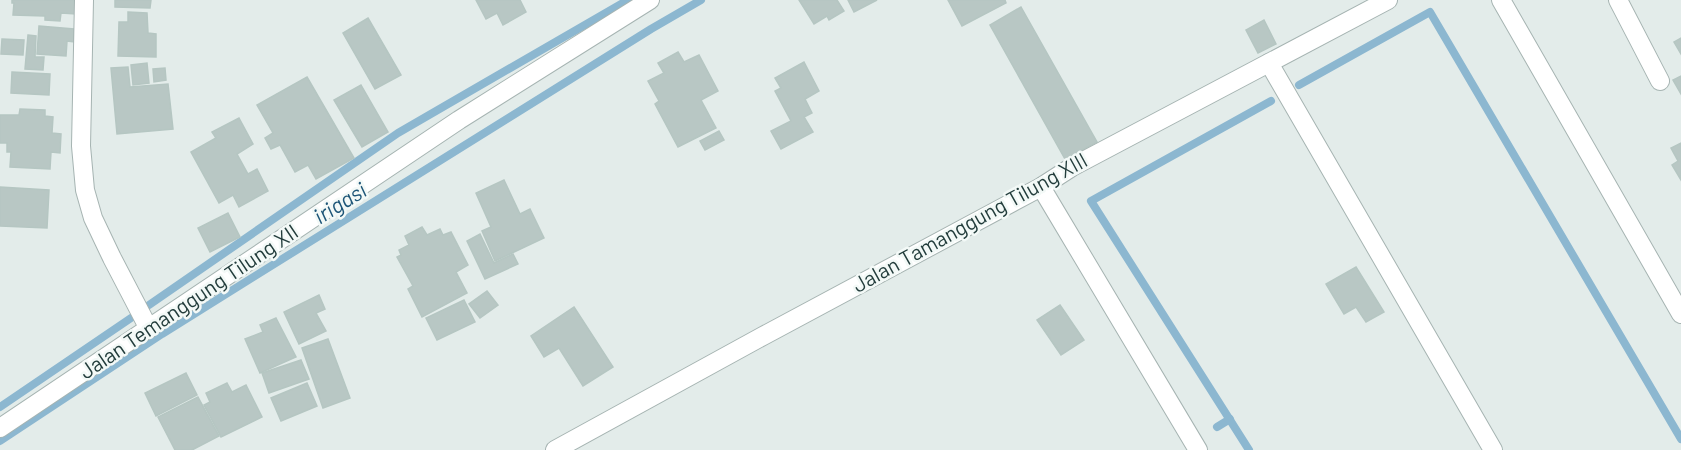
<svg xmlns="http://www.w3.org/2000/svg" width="1681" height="450" font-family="Barlow,sans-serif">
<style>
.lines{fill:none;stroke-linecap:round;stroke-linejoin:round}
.stream{stroke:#8cb7d0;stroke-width:8}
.building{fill:#b8c7c4;stroke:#b5c6c2;stroke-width:1.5}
.minor-casing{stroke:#a6b4b2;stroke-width:20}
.minor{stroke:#fff;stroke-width:18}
.labels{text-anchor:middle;stroke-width:5;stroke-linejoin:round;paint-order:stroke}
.street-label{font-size:21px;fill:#233d3c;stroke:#f3f9f7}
.water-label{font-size:22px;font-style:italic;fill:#1e5678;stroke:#f3f9f7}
</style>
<rect width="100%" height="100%" fill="#e3ecea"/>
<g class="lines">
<g class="stream">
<polyline points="1299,85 1430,12 1681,439"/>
<polyline points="149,305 398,133 628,0"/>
<polyline points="0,407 131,318"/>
<polyline points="1217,427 1230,419"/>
<polyline points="0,441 162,334 651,29 701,0"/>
<polyline points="1249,450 1091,201 1271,101"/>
</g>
</g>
<g class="building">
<polygon points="12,0 77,0 76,14 61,13 60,21 45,20 45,16 13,15 14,3 12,3"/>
<polygon points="115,0 151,0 150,8 115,7"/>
<polygon points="476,0 520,0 526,12 503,25 497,13 486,19"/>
<polygon points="799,0 837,0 844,11 829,20 827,16 814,24"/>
<polygon points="848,0 877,0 854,12"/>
<polygon points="948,0 1005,0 1006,3 962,26"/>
<polygon points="1021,7 1097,142 1065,159 990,25"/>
<polygon points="128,12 147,13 148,33 156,34 156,57 118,56 119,22 128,22"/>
<polygon points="368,18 401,75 375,89 343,33"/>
<polygon points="1264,20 1276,44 1258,53 1246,30"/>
<polygon points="39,26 74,29 74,42 67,41 66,56 37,54"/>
<polygon points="28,35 36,36 35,57 44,57 43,70 25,69"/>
<polygon points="1681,38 1681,54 1674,42"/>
<polygon points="2,39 24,40 23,55 1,54"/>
<polygon points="678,52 684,62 699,55 718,91 701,100 716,128 678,147 655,104 659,101 648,81 664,73 658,63"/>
<polygon points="804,62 819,91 805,99 812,113 804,117 813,132 781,149 771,131 791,121 775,91 781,88 775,78"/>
<polygon points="147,63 149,83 133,85 131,65"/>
<polygon points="128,67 130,87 168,84 173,129 117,134 111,68"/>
<polygon points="165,68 166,80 154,82 153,69"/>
<polygon points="12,72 50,74 49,95 11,93"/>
<polygon points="1681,76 1681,94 1673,80"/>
<polygon points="307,77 354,158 316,179 308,165 295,172 280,145 271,149 265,138 273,133 257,105"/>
<polygon points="361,85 388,132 362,147 334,100"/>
<polygon points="20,109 45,110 45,116 53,117 52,133 61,134 60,153 51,152 50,169 10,167 11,152 7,152 7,143 0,143 0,115 19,115"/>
<polygon points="239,118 253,144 237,154 248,174 257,169 268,191 239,207 233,195 219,203 191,152 216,138 212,132"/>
<polygon points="719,131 724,140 705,150 700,141"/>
<polygon points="1681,143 1681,180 1672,165 1678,161 1671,148"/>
<polygon points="504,180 520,214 530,209 544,238 495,261 482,231 491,227 476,193"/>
<polygon points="0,187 49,190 47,228 0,226"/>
<polygon points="228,213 240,237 210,252 198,228"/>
<polygon points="422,227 427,235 440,229 443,235 451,232 468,265 456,272 467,293 422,317 408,289 413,286 397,257 401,255 399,250 409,245 405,236"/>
<polygon points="480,234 494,263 513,254 518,264 485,279 467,241"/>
<polygon points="1356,267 1384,312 1366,322 1356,307 1344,314 1326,284"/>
<polygon points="487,291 498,305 480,318 469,304"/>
<polygon points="319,295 325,309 316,313 326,331 299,344 284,312"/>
<polygon points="464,300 475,322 437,340 426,318"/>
<polygon points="1060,305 1084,340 1061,355 1037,320"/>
<polygon points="574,307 613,367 583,386 559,348 544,357 531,336"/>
<polygon points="276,318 296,357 260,373 245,339 263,332 260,325"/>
<polygon points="328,339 350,398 323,408 302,348"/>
<polygon points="301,360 309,379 269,393 262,373"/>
<polygon points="186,373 197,395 156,416 145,393"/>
<polygon points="227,383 232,392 246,385 262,417 221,437 204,405 210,402 206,393"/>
<polygon points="307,383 317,406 281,421 271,398"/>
<polygon points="198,397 219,436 192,450 175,450 158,417"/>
</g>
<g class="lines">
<defs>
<g id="minor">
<polyline points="84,0 81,146 85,190 93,218 112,258 149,329"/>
<polyline points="1501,0 1681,314"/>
<polyline points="1618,0 1660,81"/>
<polyline points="1269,63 1493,450"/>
<polyline points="1041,187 1198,450"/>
<polyline points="0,428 459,120 650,0"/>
<polyline points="555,450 763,336 1041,187 1072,167 1388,0"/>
</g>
</defs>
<use href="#minor" class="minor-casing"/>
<use href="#minor" class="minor"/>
</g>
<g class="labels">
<g class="street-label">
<text transform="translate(970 223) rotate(-29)" y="7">Jalan Tamanggung Tilung XIII</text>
<text transform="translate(189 302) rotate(-34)" y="7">Jalan Temanggung Tilung XII</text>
</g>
<g class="water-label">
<text transform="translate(340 203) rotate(-32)" y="8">irigasi</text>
</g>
</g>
</svg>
